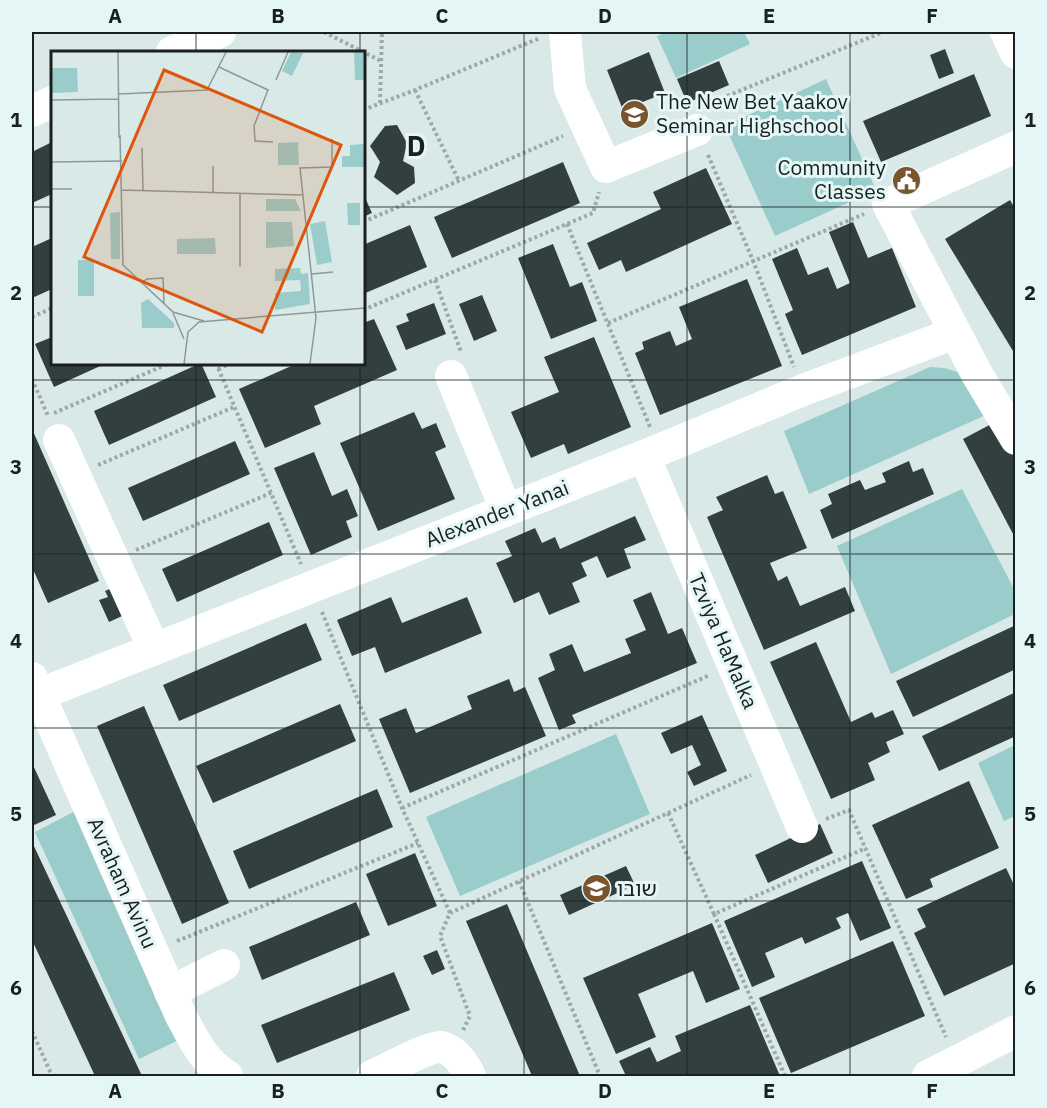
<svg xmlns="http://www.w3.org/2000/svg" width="1047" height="1108" font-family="'IBM Plex Sans','Noto Sans Hebrew',sans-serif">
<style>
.green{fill:#9acccc}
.building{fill:#323f3f}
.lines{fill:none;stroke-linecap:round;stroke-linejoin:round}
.path{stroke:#9ca9a9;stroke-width:4;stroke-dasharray:3 3;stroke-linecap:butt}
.minor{stroke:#fff;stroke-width:32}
.grid{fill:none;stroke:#1a2020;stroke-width:1.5;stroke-opacity:0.55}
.labels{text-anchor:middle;stroke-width:6;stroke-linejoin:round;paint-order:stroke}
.poi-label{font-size:21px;fill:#1a2020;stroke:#e5f6f6;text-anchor:start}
.street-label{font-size:21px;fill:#1a2020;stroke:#e5f6f6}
.district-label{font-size:27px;font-weight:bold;letter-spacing:1.5px;fill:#1a2020;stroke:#e5f6f6}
.inset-road{fill:none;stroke:#8c9998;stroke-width:1.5}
.view{fill:#de560d;fill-opacity:0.15;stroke:#de560d;stroke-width:3}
.inset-edge{fill:none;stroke:#1a2020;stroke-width:3}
.neatline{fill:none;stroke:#1a2020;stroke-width:2}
.grid-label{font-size:20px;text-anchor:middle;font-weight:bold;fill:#1a2020}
</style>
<rect width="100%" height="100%" fill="#d8e9e8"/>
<g class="green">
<polygon points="667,32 744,32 750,44 676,78 657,36"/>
<polygon points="826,79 876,190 775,236 725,126"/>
<polygon points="930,367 944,368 961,373 986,415 809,494 784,431"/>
<polygon points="962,489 1015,591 1015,614 891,674 837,546"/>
<polygon points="616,734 650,814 460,896 426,817"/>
<polygon points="1015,745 1015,816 1004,821 978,763"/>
<polygon points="81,808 183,1038 139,1059 35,832"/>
</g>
<g class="building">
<polygon points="945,49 954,73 939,79 930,55"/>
<polygon points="649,52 665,93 623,110 607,70"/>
<polygon points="719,61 729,85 687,103 677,79"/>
<polygon points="974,74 991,116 881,162 863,121"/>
<polygon points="397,125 407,143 403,161 414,167 415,183 397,195 374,177 380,162 370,146 385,126"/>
<polygon points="52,142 52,194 32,203 32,152"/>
<polygon points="563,162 580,203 452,258 434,217"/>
<polygon points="706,168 732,224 626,272 621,260 599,270 587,243 661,209 653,192"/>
<polygon points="363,193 372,213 363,217"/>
<polygon points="1010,200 1016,210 1016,356 945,239"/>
<polygon points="853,222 868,258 892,248 916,307 802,355 785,314 793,310 772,259 797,248 808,275 828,267 837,289 850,283 829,232"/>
<polygon points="410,225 427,267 363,294 363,245"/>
<polygon points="52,238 52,289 32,298 32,247"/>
<polygon points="553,244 570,287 582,282 597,321 551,339 518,258"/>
<polygon points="747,279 782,366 660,415 635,353 644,349 642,342 670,331 676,346 692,339 679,307"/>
<polygon points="482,295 497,331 474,341 459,304"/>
<polygon points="434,303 446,334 406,350 396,326 409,321 406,314"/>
<polygon points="374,319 397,370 314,406 321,424 265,448 239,389 298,363 363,363 363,323"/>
<polygon points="52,337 52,363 107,363 54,387 35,344"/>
<polygon points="594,337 631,427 568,454 564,444 531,458 511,412 559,392 544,357"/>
<polygon points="201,363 216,397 109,445 94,411"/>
<polygon points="414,412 422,429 436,423 446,447 435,452 455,499 378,531 340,443"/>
<polygon points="997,421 1016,456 1016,533 1013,534 963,439"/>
<polygon points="32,429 99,581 48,603 32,567"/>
<polygon points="235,441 250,474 143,521 128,488"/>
<polygon points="314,452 332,496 347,489 358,516 346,521 352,537 311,555 274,468"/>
<polygon points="909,461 913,472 923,468 934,494 832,539 820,510 832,504 828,494 860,480 865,490 886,482 882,473"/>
<polygon points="767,475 775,494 783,491 807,548 770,563 778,581 787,576 800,606 845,587 855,611 764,650 707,517 723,510 716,497"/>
<polygon points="635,516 646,540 624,549 631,568 607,578 597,556 581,563 587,576 572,583 580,602 549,615 539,592 514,603 496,563 512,556 505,541 535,528 542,543 555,537 560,549"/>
<polygon points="269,522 283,555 177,602 162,569"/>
<polygon points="119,585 131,612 109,622 99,600 108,597 105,591"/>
<polygon points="651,592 668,634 682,628 697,663 572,715 576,723 559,730 538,678 555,670 549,654 572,644 584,672 631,653 625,639 646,630 633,600"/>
<polygon points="391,597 402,623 467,597 482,633 385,673 375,647 352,656 337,620"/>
<polygon points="306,623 322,660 179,721 163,685"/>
<polygon points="1016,625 1016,669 913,717 896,681"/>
<polygon points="816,642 851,722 872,712 875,718 893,710 904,734 886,742 890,752 868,763 875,780 831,799 770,662"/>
<polygon points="509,679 514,692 525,687 546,736 410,793 379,719 406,708 416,733 472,709 467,696"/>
<polygon points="1016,692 1016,736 939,771 922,736"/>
<polygon points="340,704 356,741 213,803 196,766"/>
<polygon points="144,706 229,903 182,924 97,726"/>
<polygon points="702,715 727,771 694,786 687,772 701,765 692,745 671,754 661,733"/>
<polygon points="32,763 56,815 32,826"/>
<polygon points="969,781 999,848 930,879 933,887 906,899 872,825"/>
<polygon points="377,789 393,827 249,889 233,851"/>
<polygon points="820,824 833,853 768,883 755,855"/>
<polygon points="32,842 142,1076 95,1076 32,940"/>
<polygon points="415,853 437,906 388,926 366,874"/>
<polygon points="862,861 891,928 860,941 848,913 836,918 841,928 805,944 802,937 765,953 775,977 752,987 724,921"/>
<polygon points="626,866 635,885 569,915 560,895"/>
<polygon points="1006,868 1016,889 1016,963 944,996 914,933 926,927 917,909"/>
<polygon points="356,902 370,935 262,980 249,947"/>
<polygon points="507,904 580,1076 532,1076 466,921"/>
<polygon points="712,923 740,989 706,1003 693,971 638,994 656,1037 616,1054 583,978"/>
<polygon points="893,941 925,1016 791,1073 759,998"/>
<polygon points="437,950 445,969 432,975 423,956"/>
<polygon points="394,972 410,1010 277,1063 261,1025"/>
<polygon points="750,1005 780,1076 626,1076 619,1061 650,1047 657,1062 681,1051 675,1036"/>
</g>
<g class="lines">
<g class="path">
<polyline points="324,32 381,61"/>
<polyline points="415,90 459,181"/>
<polyline points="380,103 382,32"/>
<polyline points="705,105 883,32"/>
<polyline points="363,110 415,90 540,38"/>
<polyline points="708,155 754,263 794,367"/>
<polyline points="363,222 563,136"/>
<polyline points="567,224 650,427"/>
<polyline points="435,280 461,352"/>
<polyline points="363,310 593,213 599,192"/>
<polyline points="32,317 52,308"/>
<polyline points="608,323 864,214"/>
<polyline points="216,363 301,564"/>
<polyline points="218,369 232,363"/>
<polyline points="32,379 48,416"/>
<polyline points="54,413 170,363"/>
<polyline points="98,465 234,407"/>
<polyline points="136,550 271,493"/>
<polyline points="322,612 402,808 450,913"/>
<polyline points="402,808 710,675"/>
<polyline points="668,813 714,914"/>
<polyline points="826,819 849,810 946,1037"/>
<polyline points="519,881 600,1076"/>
<polyline points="177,941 418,843"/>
<polyline points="463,1030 470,1016 440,936 450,913 751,775"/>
<polyline points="32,1031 52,1076"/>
<polyline points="785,1076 714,914 866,848"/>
</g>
<g class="minor">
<polyline points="565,32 570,89 606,167 697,130"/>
<polyline points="1006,32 1016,53"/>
<polyline points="172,52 220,32"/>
<polyline points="32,111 52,102"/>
<polyline points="1016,147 888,204 978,376 1016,439"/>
<polyline points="451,376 506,510"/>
<polyline points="59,440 154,649"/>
<polyline points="644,456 802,827"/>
<path d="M 32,678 L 181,1016 C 195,1041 202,1060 227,1076"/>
<polyline points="38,695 659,450 803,390 955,333"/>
<polyline points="170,992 224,965"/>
<path d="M 372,1076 C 385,1070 430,1046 441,1047 C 455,1050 465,1065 470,1076"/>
<polyline points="928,1076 1016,1031"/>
</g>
</g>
<path class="grid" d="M 196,32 L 196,52M 360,32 L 360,52M 524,32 L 524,1076M 687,32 L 687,1076M 850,32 L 850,1076M 32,207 L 52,207M 363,207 L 1016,207M 196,363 L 196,1076M 360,363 L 360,1076M 32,380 L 1016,380M 32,554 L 1016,554M 32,728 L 1016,728M 32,901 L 1016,901"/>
<defs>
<symbol id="school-disc" viewBox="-11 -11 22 22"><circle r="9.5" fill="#78552d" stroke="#e5f6f6"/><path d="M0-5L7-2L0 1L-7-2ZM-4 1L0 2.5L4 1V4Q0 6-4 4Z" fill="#fff"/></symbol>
<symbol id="civic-disc" viewBox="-11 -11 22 22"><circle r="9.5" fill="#78552d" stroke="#e5f6f6"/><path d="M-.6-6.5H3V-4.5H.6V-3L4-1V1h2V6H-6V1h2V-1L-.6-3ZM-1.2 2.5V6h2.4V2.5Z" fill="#fff"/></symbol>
</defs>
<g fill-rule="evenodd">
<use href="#school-disc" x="618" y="98" width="33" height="33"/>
<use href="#civic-disc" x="890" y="164" width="33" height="33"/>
<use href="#school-disc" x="580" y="872" width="33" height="33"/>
</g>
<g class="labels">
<g class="poi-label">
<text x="656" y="109">The New Bet Yaakov<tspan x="656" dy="24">Seminar Highschool</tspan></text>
<text x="886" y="175" text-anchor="end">Community<tspan x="886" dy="24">Classes</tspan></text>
<text x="617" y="896">שובו</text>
</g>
<g class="street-label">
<text transform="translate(497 514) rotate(-21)" y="7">Alexander Yanai</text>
<text transform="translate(723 641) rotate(67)" y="7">Tzviya HaMalka</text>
<text transform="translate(122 883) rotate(66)" y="7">Avraham Avinu</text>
</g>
<g class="district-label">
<text x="417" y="156">D</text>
</g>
</g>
<g transform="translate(51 51)">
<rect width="314" height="314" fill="#d8e9e8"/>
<path d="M 240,1 L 252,2 L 241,25 L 231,20 ZM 303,1 L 313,1 L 313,29 L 304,29 ZM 1,17 L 26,17 L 27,41 L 1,42 ZM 247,91 L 248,114 L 227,114 L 227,92 ZM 313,93 L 313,116 L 291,116 L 291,105 L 299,105 L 299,94 ZM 215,148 L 244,148 L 250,160 L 215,160 ZM 296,152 L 309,152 L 309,174 L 297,174 ZM 69,161 L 69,208 L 60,208 L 59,162 ZM 274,170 L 281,211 L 266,214 L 259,173 ZM 215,171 L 241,171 L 243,195 L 215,197 ZM 164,187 L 165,203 L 126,203 L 126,188 ZM 27,209 L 43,209 L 43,245 L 27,245 ZM 249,217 L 250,223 L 257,222 L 259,253 L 224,259 L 224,242 L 250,240 L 249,229 L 224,230 L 224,218 ZM 97,248 L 123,272 L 123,277 L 91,277 L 90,252 Z" fill="#9acccc"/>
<path class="inset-road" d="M 67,1 L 68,87M 168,16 L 217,39 L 203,75 L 204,90 L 222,91M 225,29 L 237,1M 68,43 L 156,39 L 175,1M 0,49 L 68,48M 69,84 L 72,214 L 122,261 L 153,270M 91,97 L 92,140M 0,111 L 71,110M 0,138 L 21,138M 70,139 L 251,144M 162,141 L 162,115M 189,142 L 189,216M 261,223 L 282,221M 90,232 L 96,228 L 112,227 L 113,252M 122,262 L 133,288M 133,313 L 137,281 L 148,271 L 314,257M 259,313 L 265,267 L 249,117 L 281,116 L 281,88"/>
<path class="view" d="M 113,19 L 290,94 L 211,281 L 33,206 Z"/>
<rect width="314" height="314" class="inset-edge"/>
</g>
<rect width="1047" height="1108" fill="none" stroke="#e5f6f6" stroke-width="66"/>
<rect x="33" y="33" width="981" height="1042" class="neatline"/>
<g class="grid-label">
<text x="115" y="23">A</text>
<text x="278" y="23">B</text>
<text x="442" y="23">C</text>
<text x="605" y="23">D</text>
<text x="769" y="23">E</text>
<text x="932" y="23">F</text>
<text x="16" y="127">1</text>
<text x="1030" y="127">1</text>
<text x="16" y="300">2</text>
<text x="1030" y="300">2</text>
<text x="16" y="474">3</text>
<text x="1030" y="474">3</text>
<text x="16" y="648">4</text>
<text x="1030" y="648">4</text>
<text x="16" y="821">5</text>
<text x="1030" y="821">5</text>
<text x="16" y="995">6</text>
<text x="1030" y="995">6</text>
<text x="115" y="1098">A</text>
<text x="278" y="1098">B</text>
<text x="442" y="1098">C</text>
<text x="605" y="1098">D</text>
<text x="769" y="1098">E</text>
<text x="932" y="1098">F</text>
</g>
</svg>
